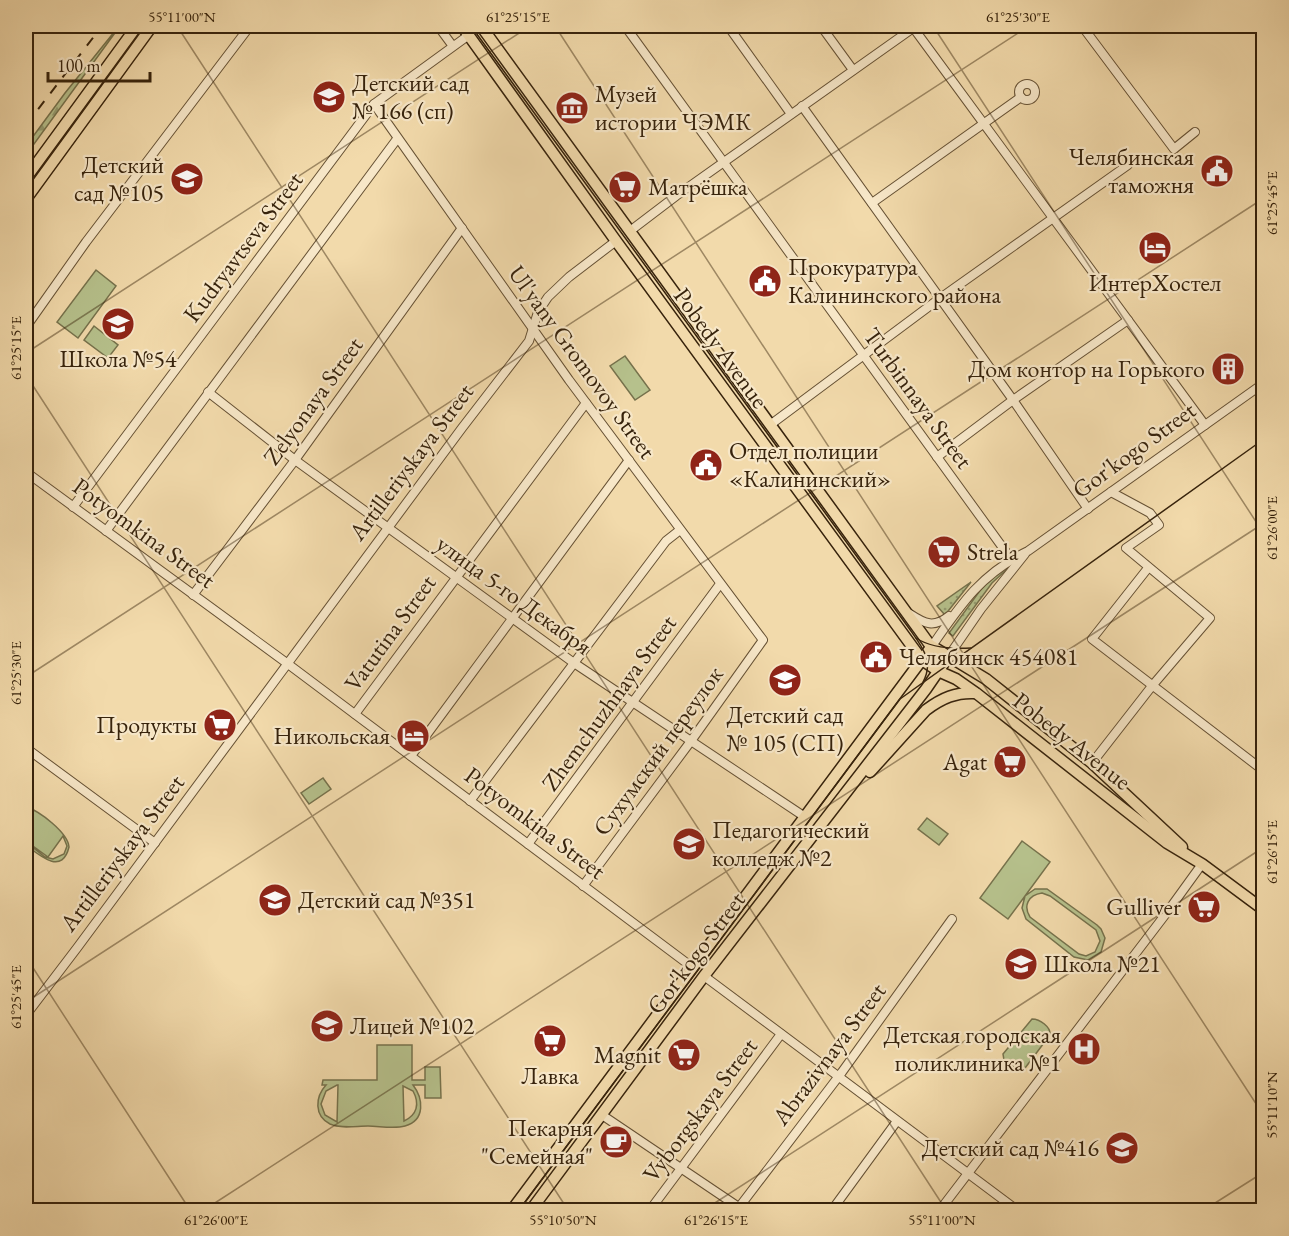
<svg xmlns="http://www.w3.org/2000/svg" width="1289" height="1236" font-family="'EB Garamond',serif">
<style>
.grass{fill:url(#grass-dots);stroke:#76724c;stroke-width:1.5}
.forest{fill:url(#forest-firs);stroke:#76724c;stroke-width:1.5}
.pitch{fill:#b6c18c;stroke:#76724c;stroke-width:1.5;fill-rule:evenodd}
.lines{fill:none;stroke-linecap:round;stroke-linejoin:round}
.minor-casing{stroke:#665134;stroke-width:10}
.major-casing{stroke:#37230c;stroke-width:13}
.minor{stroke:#f7e7c8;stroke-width:8}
.major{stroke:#f2daab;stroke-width:10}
.tram{stroke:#37230c;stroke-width:1.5}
.rail{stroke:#37230c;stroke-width:2;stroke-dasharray:10 10;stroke-linecap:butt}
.ticks{fill:none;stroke:#37230c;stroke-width:1.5;stroke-opacity:0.45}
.labels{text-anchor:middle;stroke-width:4.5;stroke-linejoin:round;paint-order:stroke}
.poi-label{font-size:24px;fill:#37230c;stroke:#f7e7c8;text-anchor:start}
.street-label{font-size:24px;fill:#37230c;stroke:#f7e7c8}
.neatline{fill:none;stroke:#37230c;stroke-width:2}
.ticks-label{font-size:15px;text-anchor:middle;fill:#37230c}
</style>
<defs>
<pattern id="grass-dots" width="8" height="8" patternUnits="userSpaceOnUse" patternTransform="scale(1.5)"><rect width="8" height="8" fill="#b6c18c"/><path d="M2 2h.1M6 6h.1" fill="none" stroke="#959c71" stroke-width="1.8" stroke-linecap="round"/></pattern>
<pattern id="forest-firs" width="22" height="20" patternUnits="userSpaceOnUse" patternTransform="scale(1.5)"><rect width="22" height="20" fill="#b6c18c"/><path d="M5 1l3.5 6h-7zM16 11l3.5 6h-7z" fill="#959c71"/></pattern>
</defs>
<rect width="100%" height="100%" fill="#f2daab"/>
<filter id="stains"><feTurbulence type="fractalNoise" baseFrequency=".00333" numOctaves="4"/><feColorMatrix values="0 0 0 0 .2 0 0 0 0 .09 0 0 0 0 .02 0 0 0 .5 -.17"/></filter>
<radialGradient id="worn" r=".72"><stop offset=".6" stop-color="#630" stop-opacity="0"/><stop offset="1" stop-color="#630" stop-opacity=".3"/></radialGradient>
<g class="grass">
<polygon points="1018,559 992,583 953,636 949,633 987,581"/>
<polygon points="971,582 945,615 937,606"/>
</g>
<polygon class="forest" points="119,26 120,26 26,155 26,146 65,93"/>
<g class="pitch">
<polygon points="96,270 116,286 78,338 57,322"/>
<polygon points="94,326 118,345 108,358 84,340"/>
<polygon points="625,356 650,390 635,400 610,366"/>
<polygon points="323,778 331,789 309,804 301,793"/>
<path d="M 26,807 C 40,811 68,833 69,847 C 62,876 39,855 26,845 L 26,842 L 45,857 L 53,859 L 64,854 L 67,846 L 63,836 L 48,857 L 26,841 L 26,816 L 29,811 L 26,810 Z"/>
<polygon points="927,818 948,834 939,845 918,829"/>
<path d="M 1022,841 L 1050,862 L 1025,896 L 1035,889 L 1047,889 L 1097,925 L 1101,929 L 1105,938 L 1101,952 L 1088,960 L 1074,957 L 1026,919 L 1022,908 L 1025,896 L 1008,919 L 980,898 ZM 1042,893 L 1050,896 L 1096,930 L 1100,941 L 1095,952 L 1086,956 L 1079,954 L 1030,917 C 1023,906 1028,895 1042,893 Z"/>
<path d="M 1032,1019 C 1040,1019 1051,1027 1050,1035 L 1025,1068 L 1018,1070 L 1004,1060 L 1003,1054 Z"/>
<path d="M 377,1045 L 412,1045 L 412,1080 L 425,1080 L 425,1067 L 440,1067 L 441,1098 L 425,1098 L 425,1085 L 413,1085 C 423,1098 426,1120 405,1126 C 394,1129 379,1126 368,1126 C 356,1126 341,1129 330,1124 C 314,1116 315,1097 326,1085 L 322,1085 L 323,1080 L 377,1080 ZM 337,1085 L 338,1085 L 337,1122 L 325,1115 L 321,1104 L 326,1091 ZM 403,1086 L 413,1091 C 420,1104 417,1115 404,1121 Z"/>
</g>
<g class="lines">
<defs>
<g id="minor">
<polyline points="438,26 452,45"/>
<polyline points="625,26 1011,559"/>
<polyline points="728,26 791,114"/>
<polyline points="821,26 853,70"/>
<polyline points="912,26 1205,425"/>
<polyline points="1082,26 1174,149 1195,132"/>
<circle cx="1027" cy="92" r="8"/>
<polyline points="374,104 569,380 763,640 691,741 583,886"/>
<polyline points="802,106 1013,400 1088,509"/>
<polyline points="872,203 1021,97"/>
<polyline points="630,231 676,196 916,26"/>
<polyline points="26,327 86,242 250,26"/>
<polyline points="208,392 295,460 574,663 805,817"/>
<polyline points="770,425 939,299 1128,165"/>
<polyline points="937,457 1013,400 1128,320"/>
<polyline points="26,472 288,664 692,967"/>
<polyline points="73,507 374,104 469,35"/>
<polyline points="106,531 397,139"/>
<polyline points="1148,568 1092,639 1264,771"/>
<polyline points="193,595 295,460 462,228"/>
<path d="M 910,614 C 925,624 934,628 949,616"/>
<path d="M 932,646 C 961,604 981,574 1028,551 L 1264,383"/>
<polyline points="948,657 981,609 1025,554"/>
<polyline points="355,714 586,403"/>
<polyline points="26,748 155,843"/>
<polyline points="411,756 629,460"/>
<polyline points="1092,763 1152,686 1210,618 1126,548 1159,525 1150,513 1111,492"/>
<polyline points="470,801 666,541 680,530"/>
<polyline points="528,844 720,584"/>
<polyline points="704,976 1017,1210"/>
<polyline points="26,1015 77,948 462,428 529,341 538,312 548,297 569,277 616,241"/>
<polyline points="602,1115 743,1210"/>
<polyline points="650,1210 781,1034"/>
<polyline points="737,1210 842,1072 952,919"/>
<polyline points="832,1210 897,1121"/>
<polyline points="940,1210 1168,911 1202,864"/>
</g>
<g id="major">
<polyline points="462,26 616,241 922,660 938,671 956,679 976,693 1167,843 1202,864 1264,910"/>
<polyline points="481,26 930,645 986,679 1092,763 1182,847"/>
<polyline points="26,178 137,26"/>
<polyline points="26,199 152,26"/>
<path d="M 870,772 L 926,710 C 942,698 956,692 975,693"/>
<polyline points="512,1210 932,646"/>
<polyline points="531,1210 704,976 926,689 948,657"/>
</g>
</defs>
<use href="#minor" class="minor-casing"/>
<use href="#major" class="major-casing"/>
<use href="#minor" class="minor"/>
<use href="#major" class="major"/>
<g class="tram">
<path d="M 471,26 L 911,631 C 923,648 934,662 923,682"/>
<path d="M 916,638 C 931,648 953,649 971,648"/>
<polyline points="519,1210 900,699 1264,439"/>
</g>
<polyline class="rail" points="26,125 102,26"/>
</g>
<path class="ticks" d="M 177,26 L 946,1210M 555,26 L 1264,1116M 933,26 L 1264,534M 26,28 L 30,26M 26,353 L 530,26M 26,375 L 568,1210M 26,677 L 1029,26M 26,957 L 190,1210M 26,1002 L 1264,198M 204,1210 L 1264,523M 704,1210 L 1264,847M 1204,1210 L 1264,1172"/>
<defs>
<symbol id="school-disc" viewBox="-11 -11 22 22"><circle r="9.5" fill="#8f2418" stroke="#f7e7c8"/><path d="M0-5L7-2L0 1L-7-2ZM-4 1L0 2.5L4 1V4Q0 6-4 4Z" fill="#fff"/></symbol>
<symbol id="museum-disc" viewBox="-11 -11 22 22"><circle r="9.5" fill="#8f2418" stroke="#f7e7c8"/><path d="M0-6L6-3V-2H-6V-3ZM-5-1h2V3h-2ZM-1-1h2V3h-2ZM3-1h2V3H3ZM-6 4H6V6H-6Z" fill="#fff"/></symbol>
<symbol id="civic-disc" viewBox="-11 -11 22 22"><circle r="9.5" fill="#8f2418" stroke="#f7e7c8"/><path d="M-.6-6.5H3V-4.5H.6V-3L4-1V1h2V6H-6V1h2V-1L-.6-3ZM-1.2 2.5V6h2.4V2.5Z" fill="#fff"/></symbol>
<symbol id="supermarket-disc" viewBox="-11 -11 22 22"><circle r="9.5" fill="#8f2418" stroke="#f7e7c8"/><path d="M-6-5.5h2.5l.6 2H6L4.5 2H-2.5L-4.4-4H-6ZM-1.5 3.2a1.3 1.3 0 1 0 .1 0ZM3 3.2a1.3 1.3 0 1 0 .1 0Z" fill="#fff"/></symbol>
<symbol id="hotel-disc" viewBox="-11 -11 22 22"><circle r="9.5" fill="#8f2418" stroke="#f7e7c8"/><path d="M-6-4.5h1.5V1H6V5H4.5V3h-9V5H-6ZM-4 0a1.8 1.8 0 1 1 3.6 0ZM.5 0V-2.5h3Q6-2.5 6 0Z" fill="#fff"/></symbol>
<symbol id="building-disc" viewBox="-11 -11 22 22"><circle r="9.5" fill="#8f2418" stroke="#f7e7c8"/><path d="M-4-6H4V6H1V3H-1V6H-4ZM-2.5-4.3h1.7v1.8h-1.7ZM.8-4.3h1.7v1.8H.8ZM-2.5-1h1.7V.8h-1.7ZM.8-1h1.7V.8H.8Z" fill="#fff"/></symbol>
<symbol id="university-disc" viewBox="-11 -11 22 22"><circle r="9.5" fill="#8f2418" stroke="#f7e7c8"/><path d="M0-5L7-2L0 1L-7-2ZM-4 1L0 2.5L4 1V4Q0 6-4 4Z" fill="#fff"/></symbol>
<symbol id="hospital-disc" viewBox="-11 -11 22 22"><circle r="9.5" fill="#8f2418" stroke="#f7e7c8"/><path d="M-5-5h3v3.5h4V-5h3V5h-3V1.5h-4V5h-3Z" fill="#fff"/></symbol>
<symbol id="cafe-disc" viewBox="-11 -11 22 22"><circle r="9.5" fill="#8f2418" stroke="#f7e7c8"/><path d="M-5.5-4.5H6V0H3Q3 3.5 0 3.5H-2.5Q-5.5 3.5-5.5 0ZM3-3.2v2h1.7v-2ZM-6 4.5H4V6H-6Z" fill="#fff"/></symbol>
</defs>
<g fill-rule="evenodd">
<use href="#school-disc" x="310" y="78" width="38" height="38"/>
<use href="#museum-disc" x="553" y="89" width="38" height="38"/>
<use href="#civic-disc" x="1198" y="152" width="38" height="38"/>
<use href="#school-disc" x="168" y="160" width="38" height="38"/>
<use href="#supermarket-disc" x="606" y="168" width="38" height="38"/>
<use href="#hotel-disc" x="1136" y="229" width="38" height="38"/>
<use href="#civic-disc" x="746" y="262" width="38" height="38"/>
<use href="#school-disc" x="99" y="305" width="38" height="38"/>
<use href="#building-disc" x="1209" y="350" width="38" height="38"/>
<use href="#civic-disc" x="687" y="446" width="38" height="38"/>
<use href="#supermarket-disc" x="925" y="533" width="38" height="38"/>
<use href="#civic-disc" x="857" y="638" width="38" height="38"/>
<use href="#school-disc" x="766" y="661" width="38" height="38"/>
<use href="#supermarket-disc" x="201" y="706" width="38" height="38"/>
<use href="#hotel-disc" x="394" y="717" width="38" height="38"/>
<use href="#supermarket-disc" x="991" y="743" width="38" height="38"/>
<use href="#university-disc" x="670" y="825" width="38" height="38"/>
<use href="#school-disc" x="256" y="881" width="38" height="38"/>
<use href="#supermarket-disc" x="1185" y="888" width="38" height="38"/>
<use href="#school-disc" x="1002" y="945" width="38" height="38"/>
<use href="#school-disc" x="308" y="1007" width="38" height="38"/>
<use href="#supermarket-disc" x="531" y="1022" width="38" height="38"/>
<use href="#hospital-disc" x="1065" y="1030" width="38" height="38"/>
<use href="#supermarket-disc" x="665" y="1036" width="38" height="38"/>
<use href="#cafe-disc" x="597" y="1123" width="38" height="38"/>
<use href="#school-disc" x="1103" y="1129" width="38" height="38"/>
</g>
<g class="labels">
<g class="poi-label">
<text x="352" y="91">Детский сад<tspan x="352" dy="28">№ 166 (сп)</tspan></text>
<text x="595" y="102">Музей<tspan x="595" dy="28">истории ЧЭМК</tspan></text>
<text x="1194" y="165" text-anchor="end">Челябинская<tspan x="1194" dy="28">таможня</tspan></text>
<text x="164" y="173" text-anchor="end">Детский<tspan x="164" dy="28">сад №105</tspan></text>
<text x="648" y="195">Матрёшка</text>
<text x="788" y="275">Прокуратура<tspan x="788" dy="28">Калининского района</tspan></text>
<text x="1155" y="291" text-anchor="middle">ИнтерХостел</text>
<text x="118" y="367" text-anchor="middle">Школа №54</text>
<text x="1205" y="377" text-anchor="end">Дом контор на Горького</text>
<text x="729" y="459">Отдел полиции<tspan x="729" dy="28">«Калининский»</tspan></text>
<text x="967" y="560">Strela</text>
<text x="899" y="665">Челябинск 454081</text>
<text x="785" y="723" text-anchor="middle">Детский сад<tspan x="785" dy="28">№ 105 (СП)</tspan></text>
<text x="197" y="733" text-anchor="end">Продукты</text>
<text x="390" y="744" text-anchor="end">Никольская</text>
<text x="987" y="770" text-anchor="end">Agat</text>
<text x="712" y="838">Педагогический<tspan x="712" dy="28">колледж №2</tspan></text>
<text x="298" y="908">Детский сад №351</text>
<text x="1181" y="915" text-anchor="end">Gulliver</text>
<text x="1044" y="972">Школа №21</text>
<text x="350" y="1034">Лицей №102</text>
<text x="1061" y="1043" text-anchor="end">Детская городская<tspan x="1061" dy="28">поликлиника №1</tspan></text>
<text x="661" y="1063" text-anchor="end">Magnit</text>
<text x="550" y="1084" text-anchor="middle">Лавка</text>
<text x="593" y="1136" text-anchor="end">Пекарня<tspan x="593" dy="28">"Семейная"</tspan></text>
<text x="1099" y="1156" text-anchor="end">Детский сад №416</text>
</g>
<g class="street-label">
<text transform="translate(243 247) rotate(-53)" y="8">Kudryavtseva Street</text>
<text transform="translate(721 348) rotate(54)" y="8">Pobedy Avenue</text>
<text transform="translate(582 362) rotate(54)" y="8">Ul'yany Gromovoy Street</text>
<text transform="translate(918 398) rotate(54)" y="8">Turbinnaya Street</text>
<text transform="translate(313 401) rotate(-54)" y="8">Zelyonaya Street</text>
<text transform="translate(1134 450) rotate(-36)" y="8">Gor'kogo Street</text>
<text transform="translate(411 462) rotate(-53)" y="8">Artilleriyskaya Street</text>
<text transform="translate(144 533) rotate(36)" y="8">Potyomkina Street</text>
<text transform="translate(514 595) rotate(36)" y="8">улица 5-го Декабря</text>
<text transform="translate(390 633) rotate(-54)" y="8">Vatutina Street</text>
<text transform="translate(609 703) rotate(-54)" y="8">Zhemchuzhnaya Street</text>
<text transform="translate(1072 741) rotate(38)" y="8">Pobedy Avenue</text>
<text transform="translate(658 751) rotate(-54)" y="8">Сухумский переулок</text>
<text transform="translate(535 823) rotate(37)" y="8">Potyomkina Street</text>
<text transform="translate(122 853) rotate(-53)" y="8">Artilleriyskaya Street</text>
<text transform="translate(696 953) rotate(-53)" y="8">Gor'kogo Street</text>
<text transform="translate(829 1054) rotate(-53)" y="8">Abrazivnaya Street</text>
<text transform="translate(700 1110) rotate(-53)" y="8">Vyborgskaya Street</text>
</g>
</g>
<rect width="1289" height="1236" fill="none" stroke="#f2daab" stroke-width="66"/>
<path d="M48 72v9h102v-9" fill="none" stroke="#37230c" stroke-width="3"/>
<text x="57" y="72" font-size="18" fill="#37230c" stroke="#f7e7c8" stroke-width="4.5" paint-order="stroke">100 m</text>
<rect x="33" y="33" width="1223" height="1170" class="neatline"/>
<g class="ticks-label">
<text x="182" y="22">55°11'00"N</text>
<text x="518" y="22">61°25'15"E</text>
<text x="1018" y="22">61°25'30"E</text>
<text transform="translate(1272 203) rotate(-90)" y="5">61°25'45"E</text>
<text transform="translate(16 348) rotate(-90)" y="5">61°25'15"E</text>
<text transform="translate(1272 528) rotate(-90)" y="5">61°26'00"E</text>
<text transform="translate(16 673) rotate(-90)" y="5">61°25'30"E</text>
<text transform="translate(1272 852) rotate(-90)" y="5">61°26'15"E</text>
<text transform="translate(16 997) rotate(-90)" y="5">61°25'45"E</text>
<text transform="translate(1272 1105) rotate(-90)" y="5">55°11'10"N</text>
<text x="216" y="1225">61°26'00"E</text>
<text x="563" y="1225">55°10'50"N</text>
<text x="716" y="1225">61°26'15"E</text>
<text x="942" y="1225">55°11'00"N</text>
</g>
<rect width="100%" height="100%" filter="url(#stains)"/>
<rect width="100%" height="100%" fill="url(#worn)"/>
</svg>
